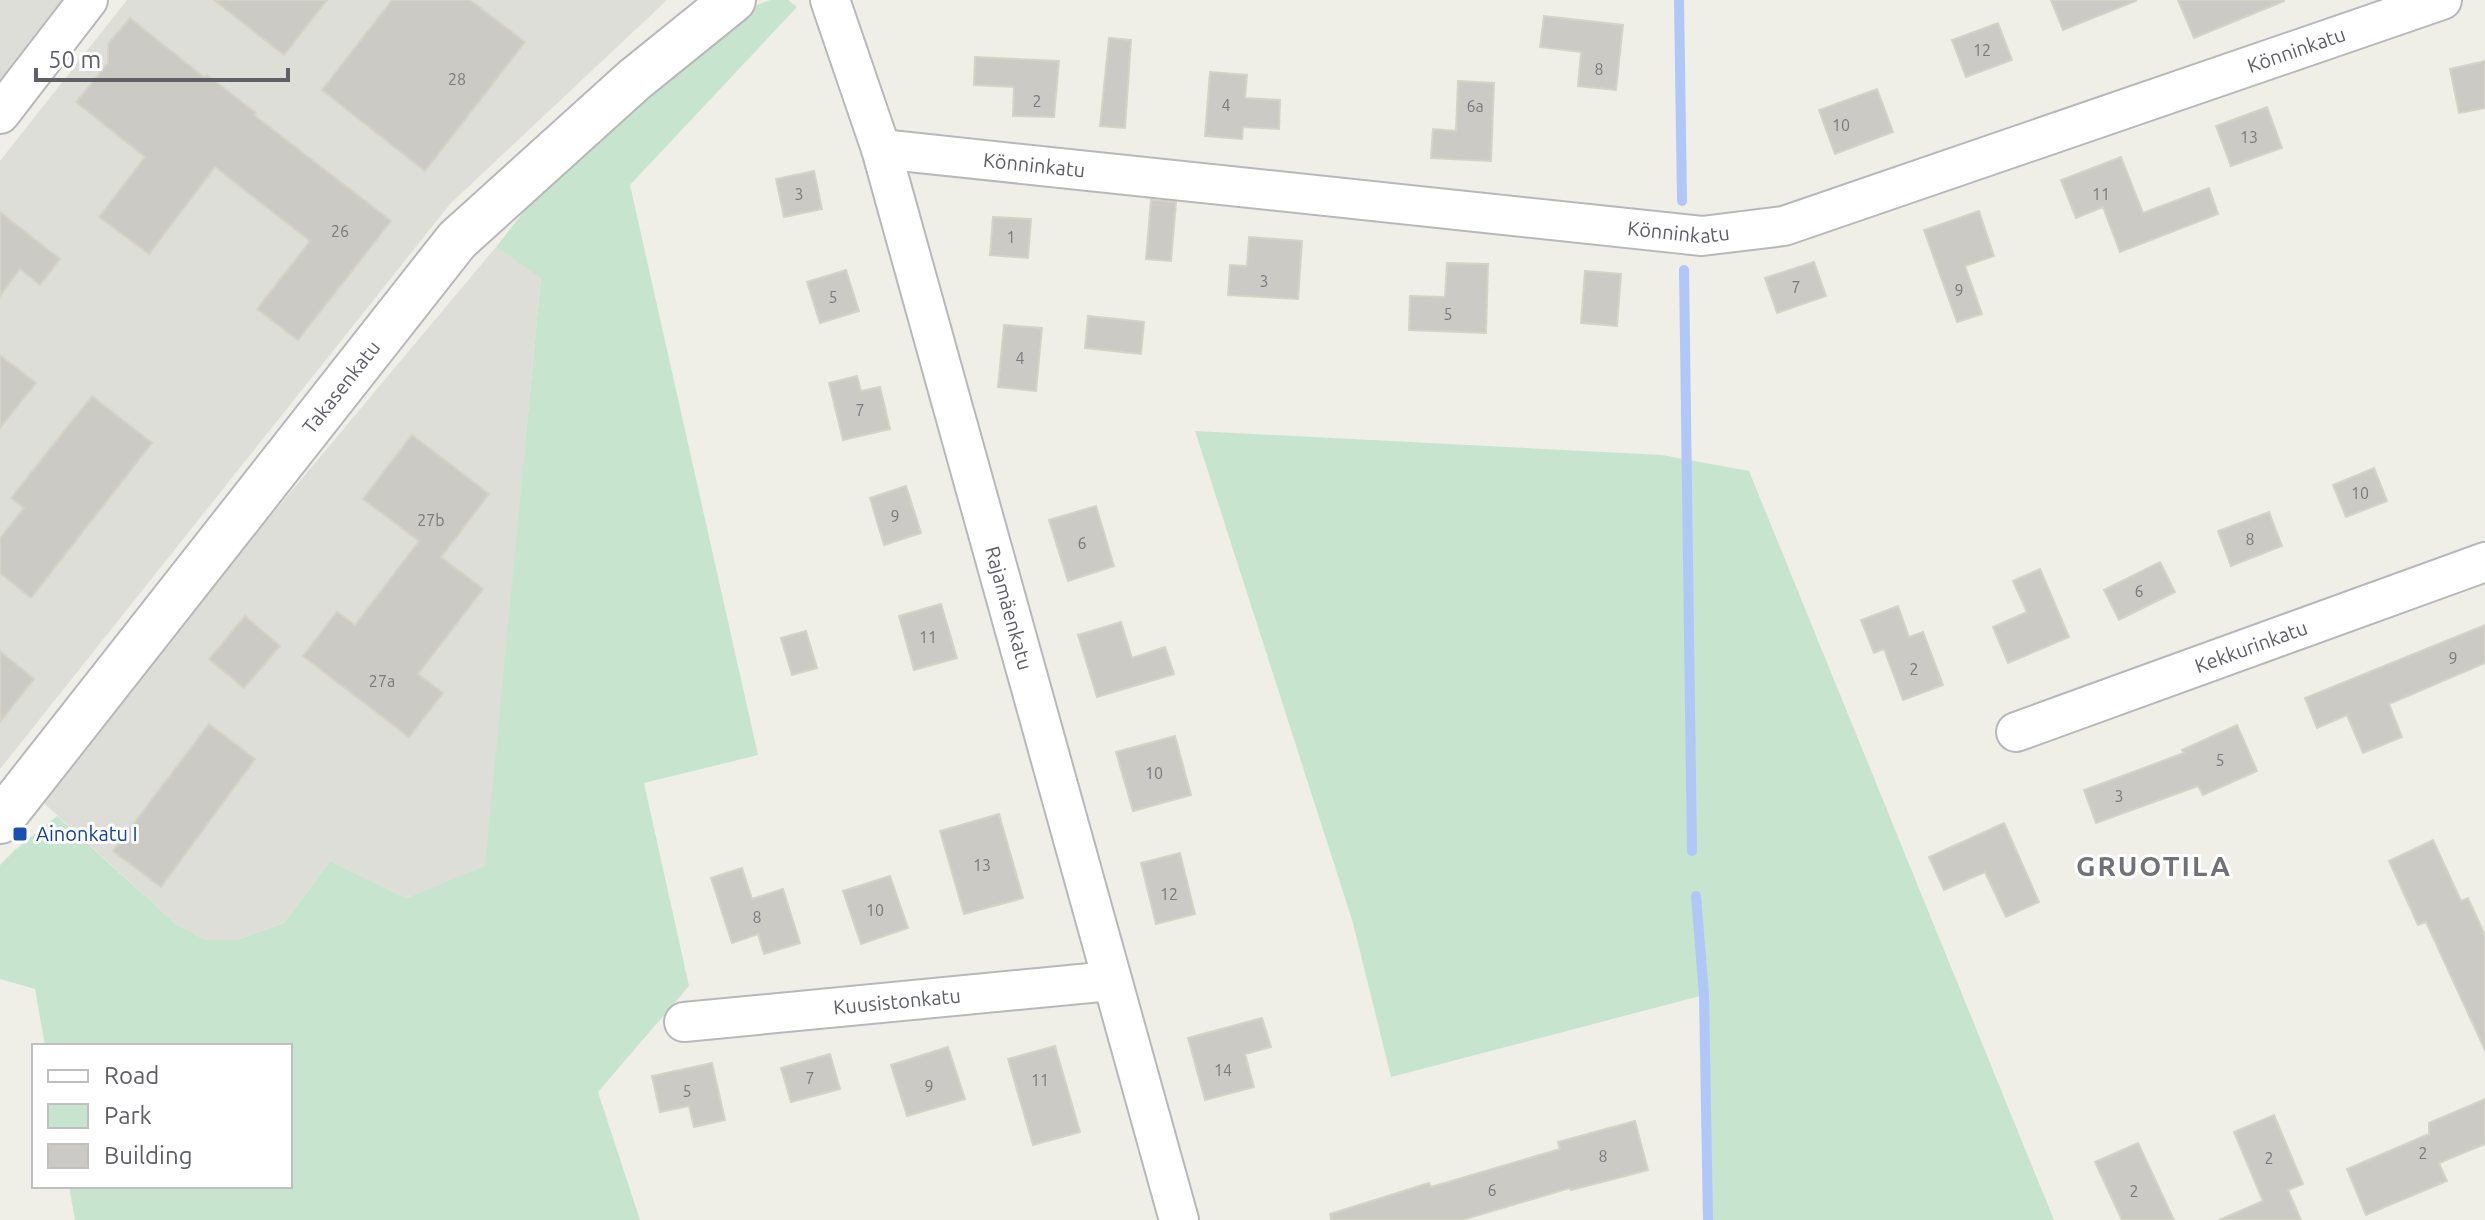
<svg xmlns="http://www.w3.org/2000/svg" width="2485" height="1220" font-family="Ubuntu,sans-serif">
<style>
.industrial{fill:#deded9}
.green{fill:#c7e4ce}
.lines{fill:none;stroke-linecap:round;stroke-linejoin:round}
.stream{stroke:#b0c7f7;stroke-width:10}
.building{fill:#cbcac4;stroke:#d4d3c6;stroke-width:2}
.minor-casing{stroke:#b7b8bc;stroke-width:42}
.tertiary-casing{stroke:#b7b8bc;stroke-width:48}
.minor{stroke:#fff;stroke-width:38}
.tertiary{stroke:#fff;stroke-width:44}
.transit-dot{fill:#1a4fb4;stroke:#fff;stroke-width:3}
.labels{text-anchor:middle;stroke-width:6;stroke-linejoin:round;paint-order:stroke}
.number-label{font-size:16px;fill:#7a7a7e}
.street-label{font-size:20px;fill:#5f6066;stroke:#fff}
.transit-label{font-size:20px;fill:#164399;stroke:#fff;text-anchor:start}
.district-label{font-size:28px;font-weight:bold;letter-spacing:2px;fill:#707278;stroke:#fff}
</style>
<rect width="100%" height="100%" fill="#efefe8"/>
<g class="industrial">
<polygon points="0,0 66,0 0,84"/>
<polygon points="127,0 667,0 450,204 0,769 0,161"/>
<polygon points="496,247 541,277 486,866 406,898 330,861 284,923 237,940 205,940 176,924 36,796"/>
</g>
<g class="green">
<polygon points="770,0 788,0 797,7 630,185 758,755 644,783 689,986 598,1092 640,1220 75,1220 69,1186 290,1186 290,1046 45,1046 35,989 0,979 0,865 16,849 57,816 176,924 205,940 237,940 284,923 330,861 406,898 485,866 541,278 496,247 540,191 757,5"/>
<polygon points="1195,431 1662,455 1749,471 2054,1220 1708,1220 1704,995 1391,1077 1353,923"/>
</g>
<g class="lines">
<g class="stream">
<polyline points="1679,0 1682,201"/>
<polyline points="1684,270 1692,851"/>
<polyline points="1696,896 1704,995 1708,1220"/>
</g>
</g>
<g class="building">
<polygon points="214,0 327,0 284,55"/>
<polygon points="392,0 470,0 525,42 425,171 322,90"/>
<polygon points="2051,0 2135,0 2136,1 2063,30"/>
<polygon points="2178,0 2284,0 2284,1 2194,38"/>
<polygon points="1544,16 1623,25 1616,90 1578,86 1581,52 1540,47"/>
<polygon points="130,18 205,78 207,75 256,113 254,115 391,221 298,340 257,309 310,241 215,167 149,254 99,217 145,157 76,102 108,63 108,44"/>
<polygon points="1998,23 2012,60 1966,77 1952,40"/>
<polygon points="1109,38 1131,40 1125,128 1100,126"/>
<polygon points="975,57 1059,61 1054,117 1013,116 1014,87 974,85"/>
<polygon points="2485,61 2485,108 2459,113 2450,69"/>
<polygon points="1210,72 1247,75 1245,98 1280,100 1279,129 1243,127 1242,139 1205,136"/>
<polygon points="1458,81 1494,83 1491,161 1431,158 1433,129 1456,131"/>
<polygon points="1877,89 1893,132 1835,154 1819,110"/>
<polygon points="2267,107 2282,148 2231,166 2216,126"/>
<polygon points="2121,157 2143,213 2209,188 2218,214 2120,252 2103,207 2076,218 2061,180"/>
<polygon points="814,171 822,209 784,217 776,179"/>
<polygon points="1151,200 1176,202 1171,261 1146,259"/>
<polygon points="1979,211 1994,256 1965,266 1982,314 1957,322 1924,230"/>
<polygon points="0,212 60,259 40,285 20,269 0,296"/>
<polygon points="993,217 1031,219 1028,258 990,255"/>
<polygon points="1249,237 1302,241 1298,299 1228,295 1230,265 1247,266"/>
<polygon points="1814,262 1826,296 1777,313 1765,278"/>
<polygon points="1447,263 1488,264 1486,333 1409,330 1410,296 1445,297"/>
<polygon points="846,270 859,311 820,323 807,282"/>
<polygon points="1585,271 1621,274 1617,326 1581,323"/>
<polygon points="1088,316 1144,322 1141,354 1085,348"/>
<polygon points="1004,325 1042,328 1036,391 998,387"/>
<polygon points="0,355 36,383 0,428"/>
<polygon points="857,376 861,391 880,387 890,429 843,440 829,383"/>
<polygon points="92,396 152,443 31,598 0,573 0,538 24,508 11,498"/>
<polygon points="412,435 489,494 441,557 483,589 418,674 443,693 409,737 303,656 337,612 355,625 419,541 363,499"/>
<polygon points="2374,468 2387,501 2346,517 2333,485"/>
<polygon points="906,486 921,533 884,545 870,498"/>
<polygon points="1096,506 1114,566 1068,581 1049,520"/>
<polygon points="2269,512 2282,546 2231,566 2218,531"/>
<polygon points="2160,562 2175,592 2119,620 2104,590"/>
<polygon points="2040,569 2069,637 2008,663 1993,627 2027,612 2013,581"/>
<polygon points="941,604 957,658 914,670 899,616"/>
<polygon points="1898,606 1909,637 1923,632 1943,685 1903,700 1884,649 1874,653 1861,620"/>
<polygon points="245,616 280,646 244,688 209,659"/>
<polygon points="1121,622 1132,658 1165,647 1174,674 1097,697 1078,635"/>
<polygon points="2485,625 2485,663 2389,704 2402,737 2363,753 2347,715 2317,728 2305,698"/>
<polygon points="806,631 817,668 792,675 781,638"/>
<polygon points="0,651 34,679 0,722"/>
<polygon points="209,724 255,759 161,887 113,851"/>
<polygon points="2237,725 2257,771 2203,795 2198,786 2096,823 2084,790 2184,753 2182,750"/>
<polygon points="1175,736 1191,795 1133,811 1116,752"/>
<polygon points="999,814 1023,898 964,914 940,831"/>
<polygon points="2004,823 2039,902 2006,917 1985,872 1944,890 1929,857"/>
<polygon points="2433,840 2461,901 2468,898 2485,935 2485,1050 2426,922 2418,925 2389,861"/>
<polygon points="1180,853 1195,914 1156,924 1141,863"/>
<polygon points="742,868 752,899 783,889 800,943 764,954 758,934 732,943 711,878"/>
<polygon points="890,876 908,928 861,944 843,891"/>
<polygon points="1262,1018 1271,1047 1245,1054 1254,1087 1205,1100 1188,1038"/>
<polygon points="1055,1046 1080,1132 1033,1145 1008,1059"/>
<polygon points="948,1047 965,1099 907,1116 891,1065"/>
<polygon points="830,1054 840,1089 791,1102 781,1068"/>
<polygon points="712,1063 725,1120 694,1127 689,1106 660,1112 652,1076"/>
<polygon points="2485,1099 2485,1144 2439,1163 2447,1181 2366,1215 2347,1169 2429,1134 2429,1123"/>
<polygon points="2274,1115 2303,1184 2288,1190 2301,1220 2219,1220 2263,1201 2234,1132"/>
<polygon points="1635,1121 1648,1170 1571,1190 1570,1188 1462,1220 1331,1220 1330,1214 1429,1183 1431,1187 1560,1149 1558,1142"/>
<polygon points="2138,1143 2174,1220 2122,1220 2095,1162"/>
</g>
<g class="lines">
<defs>
<g id="minor">
<path id="s1" d="M 830,0 L 881,149 L 1179,1220"/>
<polyline points="0,114 88,0"/>
<path id="s2" d="M 881,149 L 1702,236 L 1784,226 L 2442,0"/>
<path id="s3" d="M 2016,732 L 2485,562"/>
<path id="s4" d="M 684,1022 L 1111,981"/>
</g>
<g id="tertiary">
<path id="s5" d="M 0,821 L 457,240 L 634,80 L 733,0"/>
</g>
</defs>
<use href="#minor" class="minor-casing"/>
<use href="#tertiary" class="tertiary-casing"/>
<use href="#minor" class="minor"/>
<use href="#tertiary" class="tertiary"/>
</g>
<rect class="transit-dot" x="12" y="826" width="16" height="16" rx="4"/>
<g class="labels">
<g class="number-label">
<text x="1982" y="56">12</text>
<text x="1599" y="75">8</text>
<text x="457" y="85">28</text>
<text x="1037" y="107">2</text>
<text x="1226" y="111">4</text>
<text x="1475" y="112">6a</text>
<text x="1841" y="131">10</text>
<text x="2249" y="143">13</text>
<text x="799" y="200">3</text>
<text x="2101" y="200">11</text>
<text x="340" y="237">26</text>
<text x="1011" y="243">1</text>
<text x="1264" y="287">3</text>
<text x="1796" y="293">7</text>
<text x="1959" y="296">9</text>
<text x="833" y="303">5</text>
<text x="1448" y="320">5</text>
<text x="1020" y="364">4</text>
<text x="860" y="416">7</text>
<text x="2360" y="499">10</text>
<text x="895" y="522">9</text>
<text x="431" y="526">27b</text>
<text x="2250" y="545">8</text>
<text x="1082" y="549">6</text>
<text x="2139" y="597">6</text>
<text x="928" y="643">11</text>
<text x="2453" y="664">9</text>
<text x="1914" y="675">2</text>
<text x="382" y="687">27a</text>
<text x="2220" y="766">5</text>
<text x="1154" y="779">10</text>
<text x="2119" y="802">3</text>
<text x="982" y="871">13</text>
<text x="1169" y="900">12</text>
<text x="875" y="916">10</text>
<text x="757" y="923">8</text>
<text x="1223" y="1076">14</text>
<text x="810" y="1084">7</text>
<text x="1040" y="1086">11</text>
<text x="929" y="1092">9</text>
<text x="687" y="1097">5</text>
<text x="2423" y="1159">2</text>
<text x="1603" y="1162">8</text>
<text x="2269" y="1164">2</text>
<text x="1492" y="1196">6</text>
<text x="2134" y="1197">2</text>
</g>
<g class="street-label">
<text dy="7" stroke="none"><textPath href="#s2" startOffset="1450">Könninkatu</textPath></text>
<text dy="7" stroke="none"><textPath href="#s2" startOffset="154">Könninkatu</textPath></text>
<text dy="7" stroke="none"><textPath href="#s2" startOffset="802">Könninkatu</textPath></text>
<text dy="7" stroke="none"><textPath href="#s5" startOffset="552">Takasenkatu</textPath></text>
<text dy="7" stroke="none"><textPath href="#s1" startOffset="634">Rajamäenkatu</textPath></text>
<text dy="7" stroke="none"><textPath href="#s3" startOffset="250">Kekkurinkatu</textPath></text>
<text dy="7" stroke="none"><textPath href="#s4" startOffset="214">Kuusistonkatu</textPath></text>
</g>
<g class="transit-label">
<text x="36" y="841">Ainonkatu I</text>
</g>
<g class="district-label">
<text x="2154" y="876">GRUOTILA</text>
</g>
</g>
<rect x="32" y="1044" width="260" height="144" fill="#ffffff" stroke="#bfbfc2" stroke-width="2"/>
<rect x="48" y="1070" width="40" height="12" fill="#ffffff" stroke="#bfbfc2" stroke-width="2"/>
<text x="104" y="1084" font-size="24" fill="#5f6066">Road</text>
<rect x="48" y="1104" width="40" height="24" fill="#c7e4ce" stroke="#bfbfc2" stroke-width="2"/>
<text x="104" y="1124" font-size="24" fill="#5f6066">Park</text>
<rect x="48" y="1144" width="40" height="24" fill="#cbcac4" stroke="#bfbfc2" stroke-width="2"/>
<text x="104" y="1164" font-size="24" fill="#5f6066">Building</text>
<path d="M36 68v12h252v-12" fill="none" stroke="#5f6066" stroke-width="4"/>
<text x="48" y="68" font-size="24" fill="#5f6066" stroke="#ffffff" stroke-width="6" paint-order="stroke">50 m</text>
</svg>
